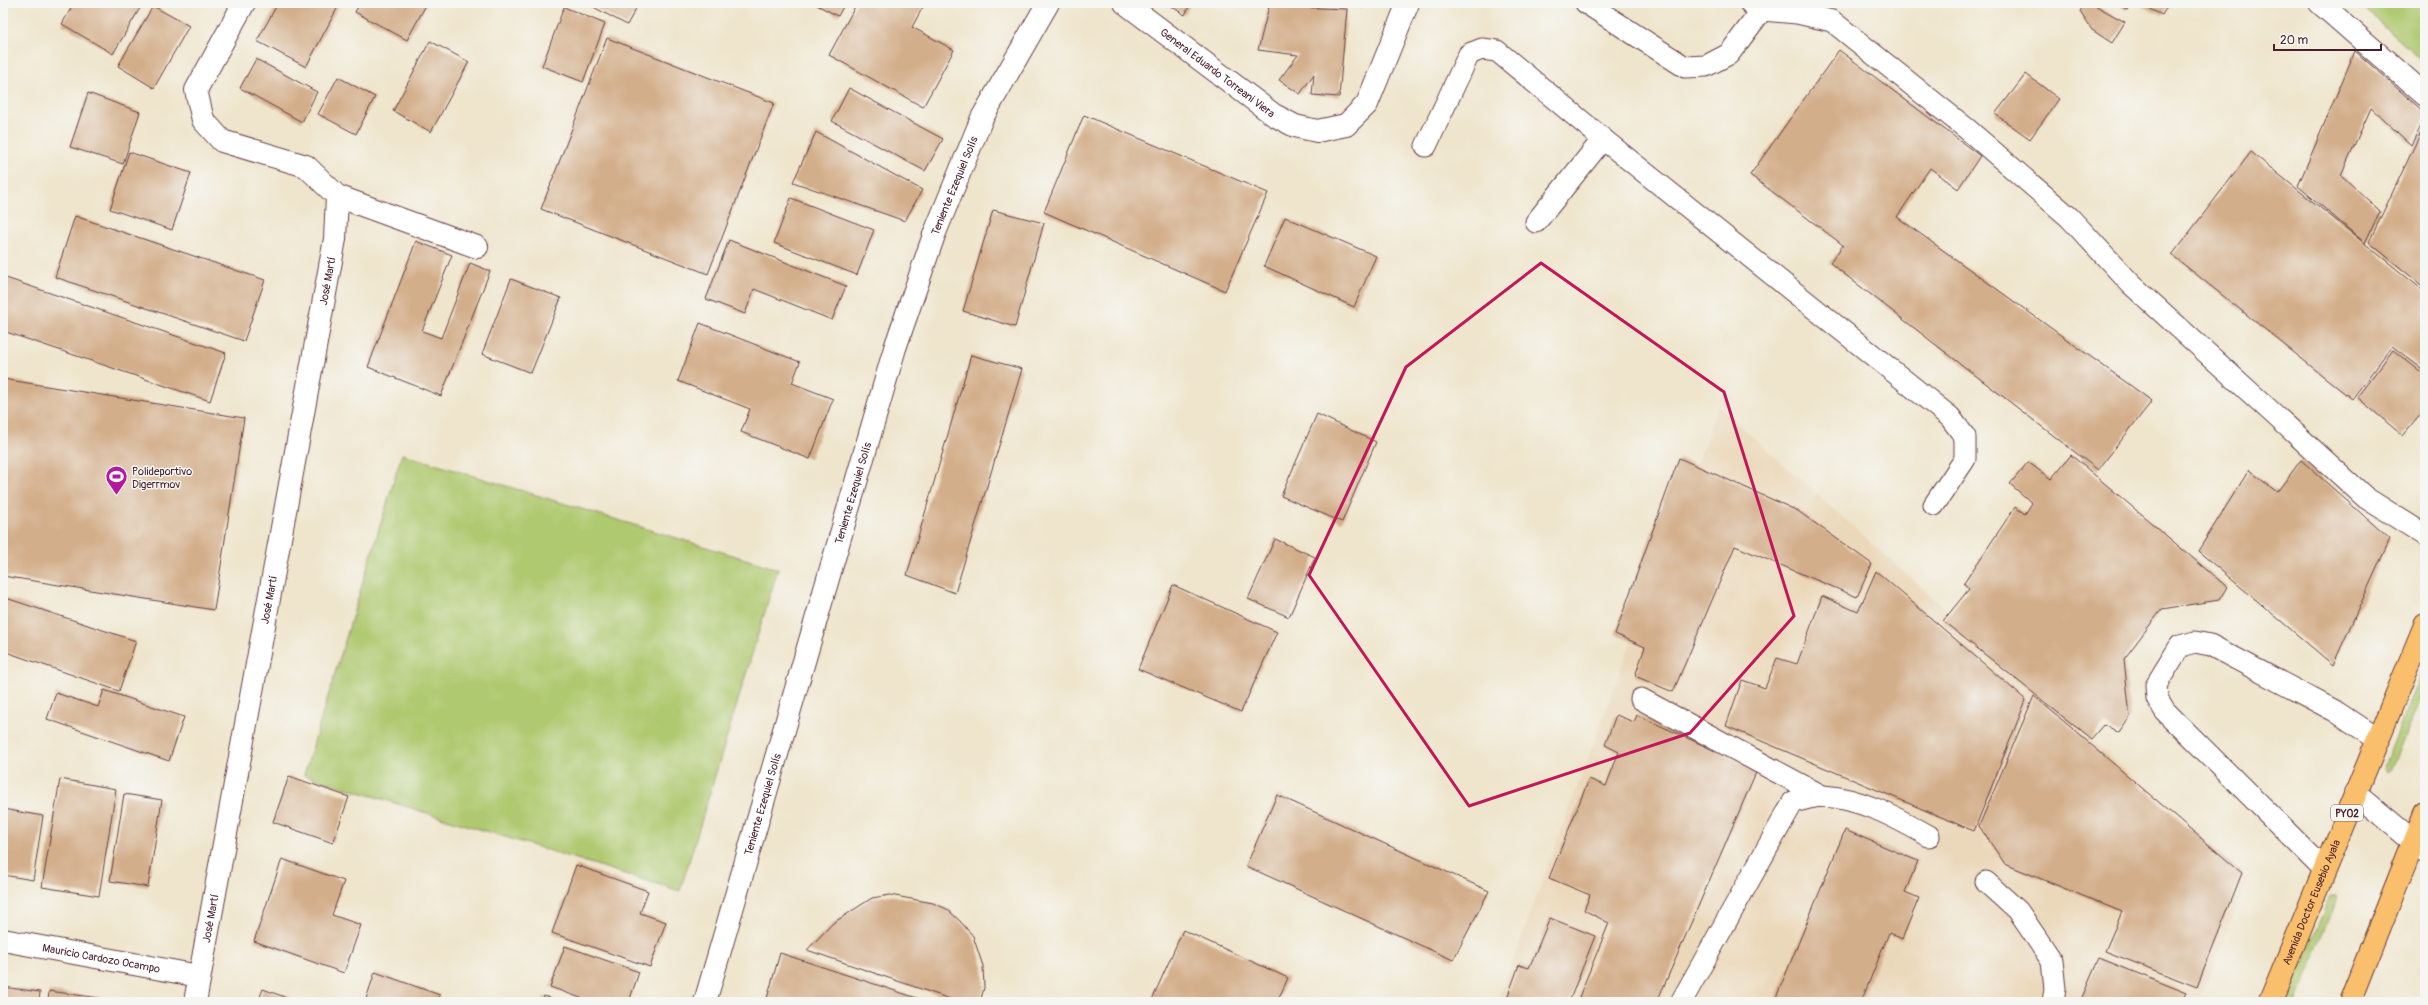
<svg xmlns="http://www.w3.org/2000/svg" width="2428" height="1005" font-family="Pangolin,sans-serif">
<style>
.built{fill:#ebd8ba}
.green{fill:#afc96f;stroke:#7c744d}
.building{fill:#d3ae8a}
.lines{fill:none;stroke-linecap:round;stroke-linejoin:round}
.service-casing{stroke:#633d43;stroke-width:23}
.minor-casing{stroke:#633d43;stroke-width:24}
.tertiary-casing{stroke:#633d43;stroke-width:24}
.trunk-casing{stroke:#633d43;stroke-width:24}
.service{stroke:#fff;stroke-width:21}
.minor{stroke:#fff;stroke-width:22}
.tertiary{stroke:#fff;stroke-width:22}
.trunk{stroke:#f9bf6c;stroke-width:22}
.marked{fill:none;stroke:#c2185b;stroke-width:3;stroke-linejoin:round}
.labels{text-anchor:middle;stroke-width:3;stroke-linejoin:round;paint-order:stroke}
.shield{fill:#f6f6f2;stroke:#7e6067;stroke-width:1}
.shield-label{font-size:10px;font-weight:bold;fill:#4a1f2b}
.street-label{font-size:11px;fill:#4a1f2b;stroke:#f6f6f2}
.poi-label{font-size:11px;fill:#4a1f2b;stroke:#f6f6f2;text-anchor:start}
</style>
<rect width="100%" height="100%" fill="#f6f6f2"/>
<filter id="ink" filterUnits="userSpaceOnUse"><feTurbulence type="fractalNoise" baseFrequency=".025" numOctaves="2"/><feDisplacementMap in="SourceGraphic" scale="8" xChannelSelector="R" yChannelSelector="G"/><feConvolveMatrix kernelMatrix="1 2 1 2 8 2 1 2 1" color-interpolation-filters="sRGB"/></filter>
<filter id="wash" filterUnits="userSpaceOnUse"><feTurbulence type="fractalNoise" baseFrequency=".012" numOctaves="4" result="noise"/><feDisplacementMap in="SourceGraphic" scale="16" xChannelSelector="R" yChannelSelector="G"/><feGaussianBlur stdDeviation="0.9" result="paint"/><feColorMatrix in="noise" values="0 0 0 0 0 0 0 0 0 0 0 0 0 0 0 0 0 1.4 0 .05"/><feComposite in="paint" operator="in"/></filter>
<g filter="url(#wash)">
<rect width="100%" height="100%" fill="#efe5cc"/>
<polygon class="built" points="1718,406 2248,879 2198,1002 1498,1002"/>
<g class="green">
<polygon points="2358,3 2425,3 2425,63"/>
<polygon points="402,454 778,569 680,891 304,775"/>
<polygon points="2425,666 2425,687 2391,769 2387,772 2384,766"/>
<polygon points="2330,896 2336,896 2337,900 2295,1002 2286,1002"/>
</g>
<g id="blocks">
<g class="building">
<polygon points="74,3 143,3 113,54 62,24"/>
<polygon points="278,3 340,3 306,67 257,41"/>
<polygon points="360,3 427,3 407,40 355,12"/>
<polygon points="586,3 639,3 627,25"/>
<polygon points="813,3 845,3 838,16"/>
<polygon points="857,3 925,3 912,27 954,50 923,107 829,55"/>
<polygon points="1166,3 1191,3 1185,15"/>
<polygon points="1343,3 1363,3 1362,8"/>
<polygon points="2084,3 2091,3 2125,22 2112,43 2092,30 2080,12"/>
<polygon points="2114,3 2131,3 2128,10"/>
<polygon points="2137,3 2169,3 2162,15"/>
<polygon points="153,6 189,26 154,88 118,66"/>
<polygon points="1269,6 1347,9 1339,97 1312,95 1314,74 1300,94 1279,80 1298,55 1258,50"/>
<polygon points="564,7 605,24 583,82 542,66"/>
<polygon points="607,38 774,103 708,274 541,209"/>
<polygon points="430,41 469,62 431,132 393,111"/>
<polygon points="1839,50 1980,156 1958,189 1930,168 1897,217 2152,401 2098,470 1830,263 1843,245 1750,175"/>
<polygon points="2355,51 2425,113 2425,118 2411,145 2371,108 2341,175 2380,211 2365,243 2298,186"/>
<polygon points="256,59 317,92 302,122 240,88"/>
<polygon points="2026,74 2059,99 2030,139 1995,114"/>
<polygon points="338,77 375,97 356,134 318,114"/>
<polygon points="849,88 943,139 925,171 832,121"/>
<polygon points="88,93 140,112 123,164 70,147"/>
<polygon points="1084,115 1268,193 1225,291 1044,212"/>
<polygon points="2425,124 2425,288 2369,242"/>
<polygon points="816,132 922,190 905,221 793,182"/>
<polygon points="129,152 191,173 172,230 110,209"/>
<polygon points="2251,152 2425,292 2425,371 2392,346 2352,399 2172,255"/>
<polygon points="791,198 874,230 857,275 774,243"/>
<polygon points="993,210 1044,223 1015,327 963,311"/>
<polygon points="75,216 265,280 244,341 55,277"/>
<polygon points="1285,217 1376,256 1354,307 1264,266"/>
<polygon points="729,240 846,286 832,320 754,289 745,314 706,299"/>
<polygon points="416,241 452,255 422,331 441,338 470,263 490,271 441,396 368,367"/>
<polygon points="3,277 226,353 210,401 3,331"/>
<polygon points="511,279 561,298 531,373 482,354"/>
<polygon points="700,323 800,362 792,383 833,399 810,459 741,432 750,409 678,381"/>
<polygon points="2393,350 2425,375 2425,409 2403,436 2357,397"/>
<polygon points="971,355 1022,369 955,593 907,575"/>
<polygon points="3,379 244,418 214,610 3,576"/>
<polygon points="1317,414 1376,442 1342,522 1281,496"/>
<polygon points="2071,455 2227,587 2219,600 2162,609 2124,659 2130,717 2119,733 2104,724 2091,739 1943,621 1969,589 1964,583 2015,507 2025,514 2032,503 2010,484 2028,462 2051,479"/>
<polygon points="1679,458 1798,511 1872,564 1857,597 1735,546 1673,692 1635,676 1645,647 1615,634"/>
<polygon points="2301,460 2390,539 2333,665 2198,551 2249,470 2277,492"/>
<polygon points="1275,539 1315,557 1289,617 1248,599"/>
<polygon points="1876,571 2026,700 1974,831 1726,726 1742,680 1765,688 1777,658 1797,664 1822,596 1858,612"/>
<polygon points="1173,585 1277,632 1241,712 1138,669"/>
<polygon points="3,597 136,641 119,691 3,651"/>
<polygon points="104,690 184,717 169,761 47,719 56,693 98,707"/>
<polygon points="2034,696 2242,873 2197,987 2105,951 2122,912 2005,864 1979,826"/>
<polygon points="1616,715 1634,722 1637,715 1757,770 1657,1002 1591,1002 1579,997 1609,923 1584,910 1590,895 1549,878 1589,779 1606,786 1619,752 1605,745"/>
<polygon points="289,776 349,797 333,843 273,822"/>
<polygon points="60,779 116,789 99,896 42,887"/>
<polygon points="124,794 162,800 148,887 110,881"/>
<polygon points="1277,795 1489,891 1453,960 1246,866"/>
<polygon points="3,809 43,816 33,880 3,875"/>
<polygon points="1845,830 1918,861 1905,892 1919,898 1902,939 1889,933 1861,1002 1780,1002 1775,1000"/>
<polygon points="282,859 344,881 332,915 361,925 344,973 254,941"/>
<polygon points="576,865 648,891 640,913 666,922 650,967 552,933"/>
<polygon points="890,895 933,903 947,909 960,921 973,936 983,966 984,988 980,1002 959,1002 807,950 833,923 872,898"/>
<polygon points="1550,918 1595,936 1569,1002 1515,1002 1507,998 1519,965 1529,968"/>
<polygon points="1183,930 1288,978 1277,1002 1151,1002"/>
<polygon points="565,946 639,972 629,1002 592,1002 550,987"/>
<polygon points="780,953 929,1002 766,1002"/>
<polygon points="2099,958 2187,993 2182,1002 2080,1002"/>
<polygon points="375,972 440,995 438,1002 365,1002"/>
<polygon points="3,987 40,992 39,1002 3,1002"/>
<polygon points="263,989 298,1002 258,1002"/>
<polygon points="49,991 121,1001 121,1002 48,1002"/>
<polygon points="544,996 561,1002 542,1002"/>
</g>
</g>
</g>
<g filter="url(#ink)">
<use href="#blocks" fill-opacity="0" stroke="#633d43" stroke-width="1"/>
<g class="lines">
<defs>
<g id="service">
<polyline points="1586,3 1685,67 1706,66 1729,54 1762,10"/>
<polyline points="1750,3 1762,10 1797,13 1832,21 1967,129 2069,217 2131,284 2366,498 2425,535"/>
<polyline points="1426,146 1469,54 1482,49 1497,51 1603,139 1950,417 1965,437 1965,459 1934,505"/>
<polyline points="1536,222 1603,139"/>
<polyline points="1641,699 1822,796"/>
<polyline points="2324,869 2165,711 2157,698 2156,685 2180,646 2195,642 2210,645 2335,711 2377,739"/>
<polyline points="1986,882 2018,911 2052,961 2055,989 2053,1002"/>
<path d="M 1681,1002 L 1793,802 C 1802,800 1814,796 1823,796 C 1861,798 1897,818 1929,836"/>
</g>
<g id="minor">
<path id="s1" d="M 1125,3 L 1274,115 L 1295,126 L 1317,131 L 1346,125 L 1367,104 L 1408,3"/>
<polyline points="2320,3 2425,95"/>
<polyline points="337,196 477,247"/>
<polyline points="2355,793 2425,851"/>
<path id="s2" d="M 3,940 L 199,976"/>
<path id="s3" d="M 705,1002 L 895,348 L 934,235 L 982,118 L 1048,3"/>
</g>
<g id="tertiary">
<path id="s4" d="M 195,1002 L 335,239 L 337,196 L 306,166 L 222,141 L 203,120 L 196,90 L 244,3"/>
</g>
<g id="trunk">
<path id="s5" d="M 2270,1002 L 2425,625"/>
<polyline points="2350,1002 2425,813"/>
</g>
</defs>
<use href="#service" class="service-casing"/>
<use href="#minor" class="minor-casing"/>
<use href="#tertiary" class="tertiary-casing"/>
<use href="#trunk" class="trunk-casing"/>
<use href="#service" class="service"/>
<use href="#minor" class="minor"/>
<use href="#tertiary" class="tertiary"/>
<use href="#trunk" class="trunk"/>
</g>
</g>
<path class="marked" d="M 1541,263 L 1724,392 L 1794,616 L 1690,733 L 1469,806 L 1309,575 L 1406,367 Z"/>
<defs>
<symbol id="stadium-pin" viewBox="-11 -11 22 30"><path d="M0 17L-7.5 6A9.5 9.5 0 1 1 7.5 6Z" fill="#b5179e" stroke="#f6f6f2"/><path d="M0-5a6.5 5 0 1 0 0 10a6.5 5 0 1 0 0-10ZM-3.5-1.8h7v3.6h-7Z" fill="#fff"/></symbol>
</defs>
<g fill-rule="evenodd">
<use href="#stadium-pin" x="104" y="464" width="25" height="34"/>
</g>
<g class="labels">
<rect class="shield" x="2331" y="805" width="32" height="16" rx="3"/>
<g class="shield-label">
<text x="2347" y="817">PY02</text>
</g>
<g class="street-label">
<text dy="4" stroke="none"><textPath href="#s1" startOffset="116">General Eduardo Torreani Viera</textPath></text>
<text dy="4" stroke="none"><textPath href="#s3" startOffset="854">Teniente Ezequiel Solís</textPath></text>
<text dy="4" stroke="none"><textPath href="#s4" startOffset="733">José Martí</textPath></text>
<text dy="4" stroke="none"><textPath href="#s3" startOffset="530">Teniente Ezequiel Solís</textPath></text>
<text dy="4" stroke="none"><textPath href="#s4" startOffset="409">José Martí</textPath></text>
<text dy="4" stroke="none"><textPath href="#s3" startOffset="206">Teniente Ezequiel Solís</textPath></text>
<text dy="4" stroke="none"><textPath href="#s5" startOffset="108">Avenida Doctor Eusebio Ayala</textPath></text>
<text dy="4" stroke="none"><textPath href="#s4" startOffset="85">José Martí</textPath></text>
<text dy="4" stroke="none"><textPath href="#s2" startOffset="100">Mauricio Cardozo Ocampo</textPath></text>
</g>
<g class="poi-label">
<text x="132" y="475">Polideportivo<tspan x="132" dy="13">Digerrmov</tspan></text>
</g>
</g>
<rect width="2428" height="1005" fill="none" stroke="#f6f6f2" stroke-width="16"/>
<path d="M2274 44v6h107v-6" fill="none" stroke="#4a1f2b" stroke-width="2"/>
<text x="2280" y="44" font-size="12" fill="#4a1f2b" stroke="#f6f6f2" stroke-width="3" paint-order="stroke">20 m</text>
</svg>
